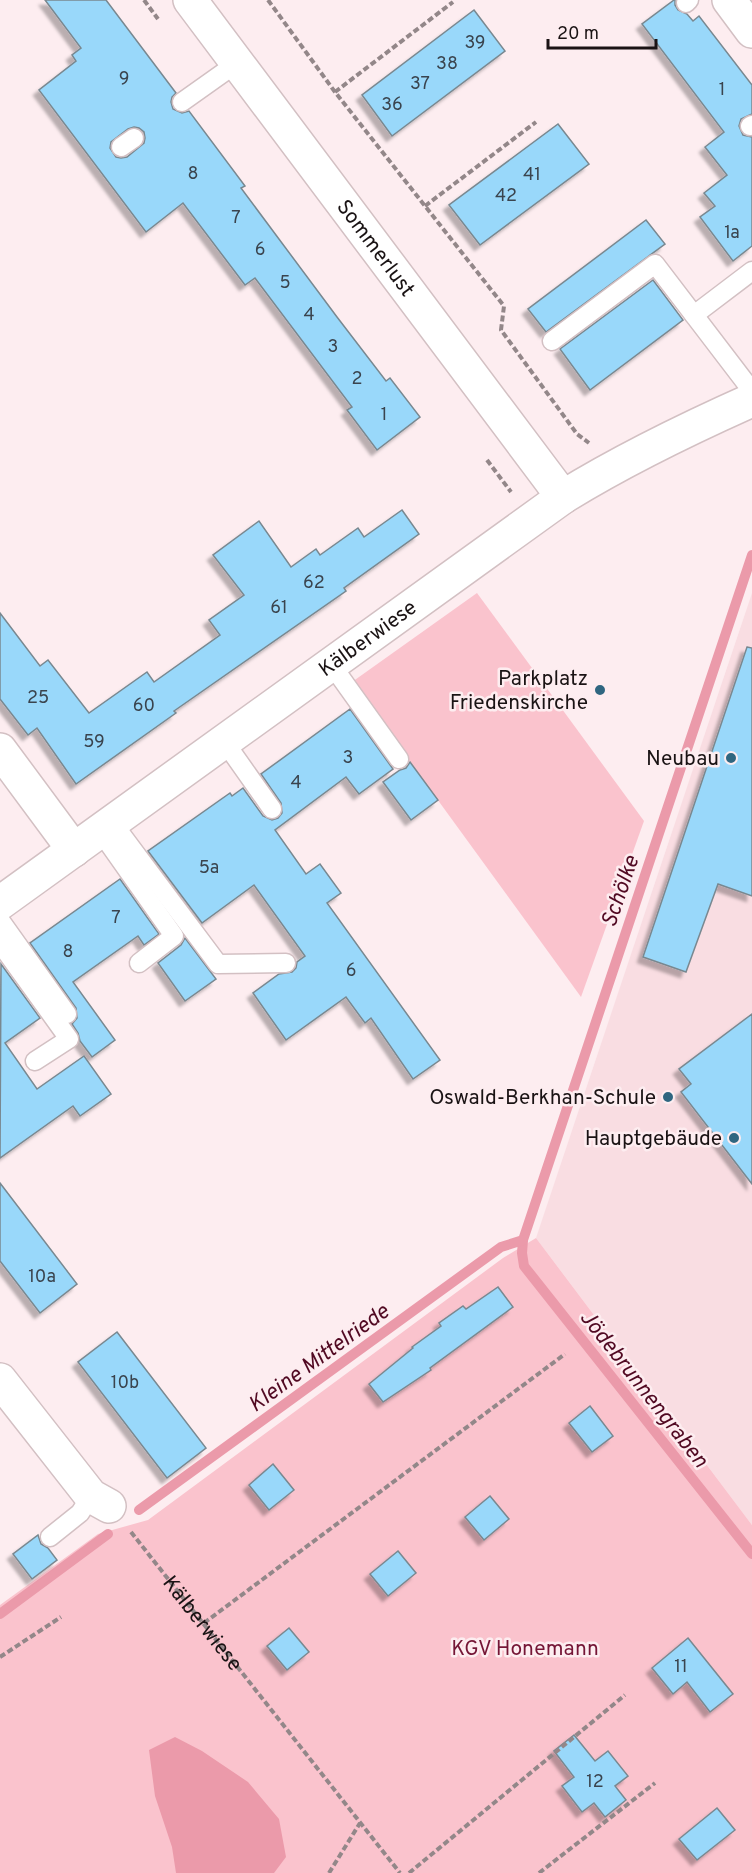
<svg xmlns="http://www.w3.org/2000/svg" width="752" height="1873" font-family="Overpass,sans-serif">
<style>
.built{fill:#f9dde2}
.green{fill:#fac3cd}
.water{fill:#eb9aaa}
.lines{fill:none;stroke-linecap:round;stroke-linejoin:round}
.stream{stroke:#eb9aaa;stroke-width:10}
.building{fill:#99d8fa;stroke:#798890;stroke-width:1.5;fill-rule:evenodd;filter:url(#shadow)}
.lane-casing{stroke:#d3c0c3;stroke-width:21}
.street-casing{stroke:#d3c0c3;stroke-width:36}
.path{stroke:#938789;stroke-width:4;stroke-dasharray:6 3;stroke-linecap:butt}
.lane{stroke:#fff;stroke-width:18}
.street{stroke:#fff;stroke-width:33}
.poi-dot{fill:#2f6680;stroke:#fdedf0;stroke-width:2}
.labels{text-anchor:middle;stroke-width:5;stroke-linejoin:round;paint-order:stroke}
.number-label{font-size:18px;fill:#3a444e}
.street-label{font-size:21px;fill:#1a1314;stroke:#fdedf0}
.poi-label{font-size:21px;fill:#1a1314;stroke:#fdedf0;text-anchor:end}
.park-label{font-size:21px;fill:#751636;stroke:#fdedf0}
.water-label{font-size:22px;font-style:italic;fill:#510922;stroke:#fdedf0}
</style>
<defs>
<filter id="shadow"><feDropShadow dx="-5.5" dy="5.5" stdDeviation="1.5" flood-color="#0004"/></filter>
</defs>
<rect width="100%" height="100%" fill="#fdedf0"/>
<polygon class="built" points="752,593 752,1525 536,1238"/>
<g class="green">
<polygon points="477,593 644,821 581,997 352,682"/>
<polygon points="536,1238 752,1525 752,1873 0,1873 0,1605 98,1534 148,1520 503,1258"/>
</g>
<polygon class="water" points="175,1737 202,1751 248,1782 279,1819 286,1857 274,1873 176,1873 172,1847 155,1796 149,1750"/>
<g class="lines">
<g class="stream">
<polyline points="752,555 523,1240 522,1253 524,1266 752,1554"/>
<polyline points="139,1510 501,1247 523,1240"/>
<polyline points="0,1614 108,1534"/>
</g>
</g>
<g class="building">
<path d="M 45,0 L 106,0 L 176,93 L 172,97 L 171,102 L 173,109 L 182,113 L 189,111 L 245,186 L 241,188 L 337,317 L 386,381 L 390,378 L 420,417 L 377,450 L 347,410 L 352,407 L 255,278 L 245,285 L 183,203 L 146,232 L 39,90 L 76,61 L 72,55 L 81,48 ZM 134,127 L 139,128 L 144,132 L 145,138 L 144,143 L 127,157 L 121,158 L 116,157 L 110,148 L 111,142 L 128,129 Z"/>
<polygon points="674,0 675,0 675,5 678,10 687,14 693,21 699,16 752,85 752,114 741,119 739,126 743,135 752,137 752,246 733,261 700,217 715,206 704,193 727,175 705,147 724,132 642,24"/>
<polygon points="474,10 505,51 392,136 362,95"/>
<polygon points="558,124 589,164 480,245 449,205"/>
<polygon points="646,220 665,244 546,332 528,309"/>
<polygon points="653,280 683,320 590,390 560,349"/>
<polygon points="402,510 419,534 344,588 346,591 174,711 176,713 76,784 37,728 28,735 0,699 0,613 40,666 48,660 89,713 147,672 154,682 220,635 209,620 244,595 213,555 259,521 291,567 316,549 320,555 358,528 364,537"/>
<polygon points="747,647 752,648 752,896 718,884 686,972 643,957"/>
<polygon points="350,709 393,769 359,794 346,777 275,830 306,874 320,864 341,893 327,903 440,1060 413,1079 371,1018 365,1023 346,997 286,1040 253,993 279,974 292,972 296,968 297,962 305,956 254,885 202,923 148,851 230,793 232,796 243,788 263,816 272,820 278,818 282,813 281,803 261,774"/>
<polygon points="410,762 438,800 411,820 383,782 400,770 406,768"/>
<polygon points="120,879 159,934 144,945 138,936 73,982 115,1040 92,1057 80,1041 78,1033 72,1024 77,1018 76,1008 30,943"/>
<polygon points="185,938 216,979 185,1001 158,963 181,945"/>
<polygon points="1,964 40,1018 5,1043 37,1089 84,1056 111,1094 80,1116 73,1106 0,1158"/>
<polygon points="752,1014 752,1184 681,1092 691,1084 679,1069"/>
<polygon points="0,1183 77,1284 40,1313 0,1261"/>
<polygon points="498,1287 513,1307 430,1368 431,1370 383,1402 369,1384 413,1348 412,1347 441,1326 439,1323 463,1306 466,1309"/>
<polygon points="117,1332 206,1448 167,1478 78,1362"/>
<polygon points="590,1406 613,1436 592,1452 569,1423"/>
<polygon points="273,1464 294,1490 269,1510 249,1485"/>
<polygon points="490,1496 509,1519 484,1540 465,1517"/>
<polygon points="38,1535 41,1544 48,1548 57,1560 32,1579 13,1554"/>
<polygon points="398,1551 416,1573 388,1596 370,1574"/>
<polygon points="289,1628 309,1652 287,1670 267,1646"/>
<polygon points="688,1638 733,1694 710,1712 687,1682 673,1694 652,1668"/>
<polygon points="574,1735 595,1761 608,1751 628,1776 615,1786 626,1800 605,1817 594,1803 582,1812 562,1786 574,1777 554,1751"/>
<polygon points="717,1808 735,1830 697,1860 679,1839"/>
</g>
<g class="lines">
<defs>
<g id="lane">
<polyline points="686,3 689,0"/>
<polyline points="182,102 237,63"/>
<polyline points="750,126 752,125"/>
<polyline points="121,147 134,138"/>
<polyline points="694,315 752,271"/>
<polyline points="552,341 655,264 752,391"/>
<polyline points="331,664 399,759"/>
<polyline points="224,741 272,809"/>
<polyline points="112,822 218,964 286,963"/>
<polyline points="100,831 174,936 139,963"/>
<polyline points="0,920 67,1014"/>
<polyline points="0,943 69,1039 35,1061"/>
<polyline points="50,1537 80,1513 91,1496"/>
</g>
<g id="street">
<path id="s2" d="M 190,0 L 563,497"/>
<polyline points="729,0 752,31"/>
<polyline points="0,750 74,850"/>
<path id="s3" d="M 0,903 L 563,497 C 623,460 687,429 752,400"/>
<polyline points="0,1380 91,1496 109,1506"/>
</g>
</defs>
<use href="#lane" class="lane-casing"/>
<use href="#street" class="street-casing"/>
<g class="path">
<polyline points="144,0 158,19"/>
<polyline points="268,0 335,92 504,306 501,330 577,434 589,443"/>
<polyline points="335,92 453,2"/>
<polyline points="425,206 536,122"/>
<polyline points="487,460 511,492"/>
<path id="s1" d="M 131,1532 L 400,1873"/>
<polyline points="204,1623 565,1354"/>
<polyline points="0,1657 61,1617"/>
<polyline points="329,1873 360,1823"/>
<polyline points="409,1873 625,1695"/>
<polyline points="539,1873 655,1783"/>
</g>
<use href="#lane" class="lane"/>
<use href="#street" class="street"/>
</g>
<g class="poi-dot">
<circle cx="600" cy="690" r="6"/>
<circle cx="731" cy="758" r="6"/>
<circle cx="668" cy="1097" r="6"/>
<circle cx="734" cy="1138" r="6"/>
</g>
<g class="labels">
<g class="number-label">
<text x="475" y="48">39</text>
<text x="447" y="69">38</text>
<text x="124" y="84">9</text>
<text x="420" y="89">37</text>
<text x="722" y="95">1</text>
<text x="392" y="110">36</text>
<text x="193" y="179">8</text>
<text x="532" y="180">41</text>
<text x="506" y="201">42</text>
<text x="236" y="223">7</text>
<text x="732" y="238">1a</text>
<text x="260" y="255">6</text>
<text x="285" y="288">5</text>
<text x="309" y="320">4</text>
<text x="333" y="352">3</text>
<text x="357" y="384">2</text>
<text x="384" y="420">1</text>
<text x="314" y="588">62</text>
<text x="279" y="613">61</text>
<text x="38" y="703">25</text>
<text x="144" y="711">60</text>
<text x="94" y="747">59</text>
<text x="348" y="763">3</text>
<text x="296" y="788">4</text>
<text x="209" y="873">5a</text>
<text x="116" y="923">7</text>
<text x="68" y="957">8</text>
<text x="351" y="976">6</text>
<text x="42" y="1282">10a</text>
<text x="125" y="1388">10b</text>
<text x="681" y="1672">11</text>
<text x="595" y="1787">12</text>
</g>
<g class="street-label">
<text dy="7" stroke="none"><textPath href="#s2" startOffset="310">Sommerlust</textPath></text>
<text dy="7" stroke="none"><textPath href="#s3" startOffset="453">Kälberwiese</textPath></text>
<text dy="7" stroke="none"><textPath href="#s1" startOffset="116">Kälberwiese</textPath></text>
</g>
<g class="poi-label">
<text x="588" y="685">Parkplatz<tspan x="588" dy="24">Friedenskirche</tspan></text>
<text x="719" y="765">Neubau</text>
<text x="656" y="1104">Oswald-Berkhan-Schule</text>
<text x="722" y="1145">Hauptgebäude</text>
</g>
<g class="park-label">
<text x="525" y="1655">KGV Honemann</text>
</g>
<g class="water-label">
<text transform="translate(619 891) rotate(-71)" y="8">Schölke</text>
<text transform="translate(318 1357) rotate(-36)" y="8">Kleine Mittelriede</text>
<text transform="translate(645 1388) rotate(52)" y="8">Jödebrunnengraben</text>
</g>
</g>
<path d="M548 39v9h108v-9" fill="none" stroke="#1a1314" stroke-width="3"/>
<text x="557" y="39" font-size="18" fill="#1a1314" stroke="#fdedf0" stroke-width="4.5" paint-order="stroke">20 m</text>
</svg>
